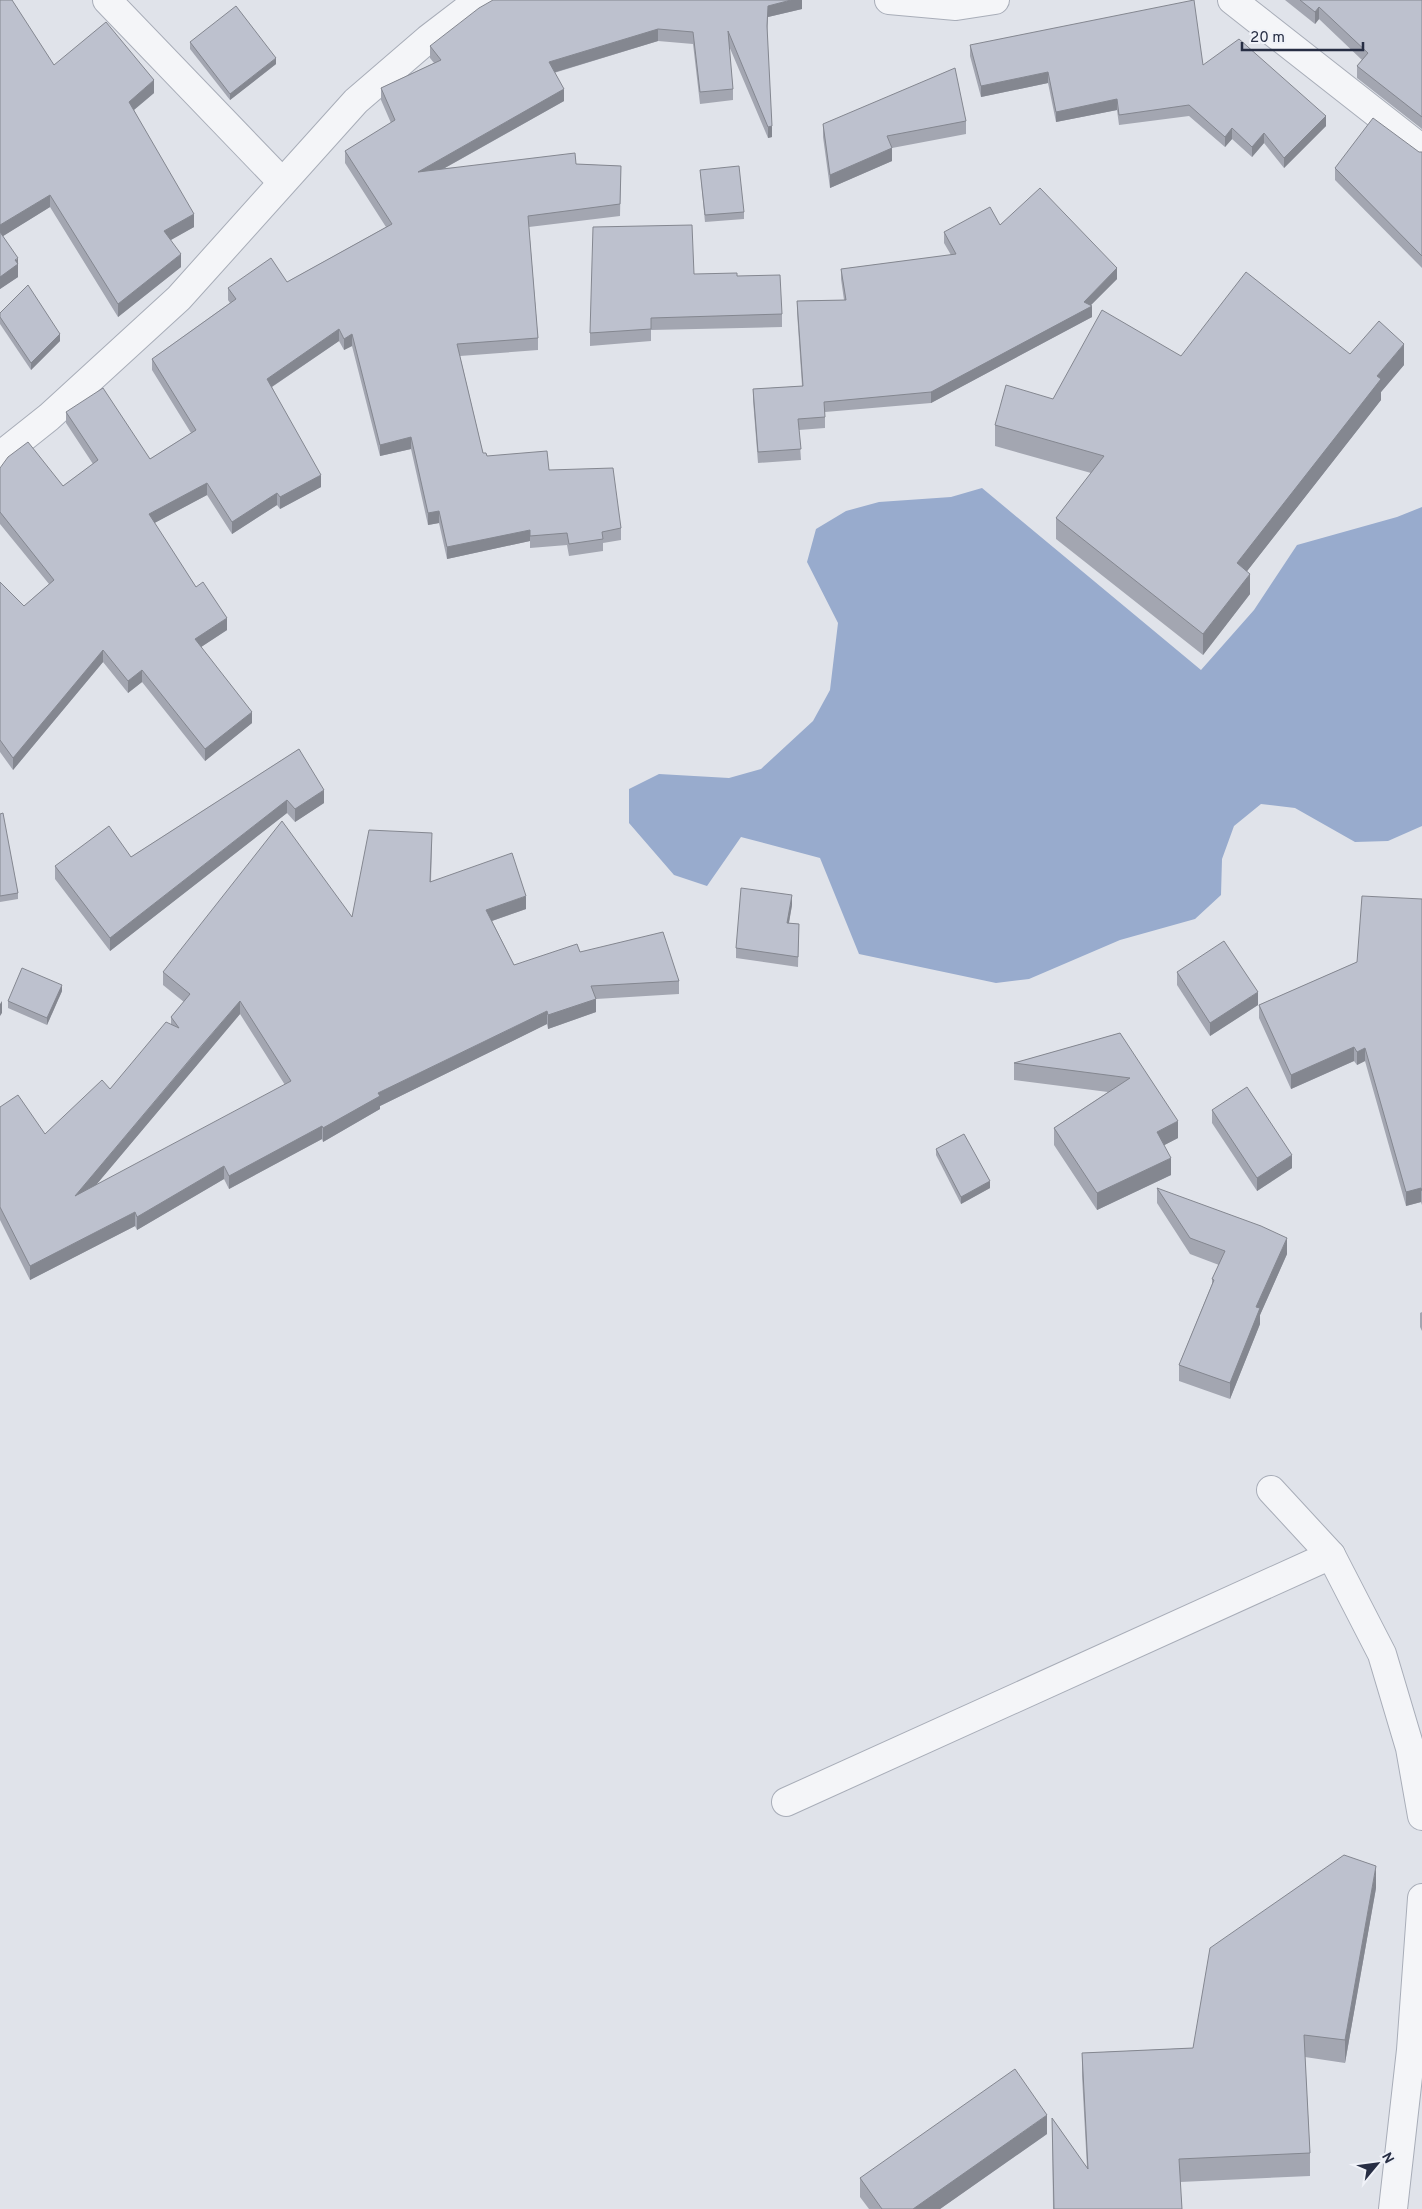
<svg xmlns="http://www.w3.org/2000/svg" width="1422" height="2209" font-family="Overpass,sans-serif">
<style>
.water{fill:#98abcd}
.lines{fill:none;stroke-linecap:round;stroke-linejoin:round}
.minor-casing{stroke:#a8adb8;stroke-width:30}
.minor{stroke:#f4f5f8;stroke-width:28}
.wall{fill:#a3a6b1;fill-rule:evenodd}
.shaded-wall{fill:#848790}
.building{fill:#bdc1ce;stroke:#848790;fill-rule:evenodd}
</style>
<rect width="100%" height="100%" fill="#e0e3ea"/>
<polygon class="water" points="982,488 1201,670 1254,610 1297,545 1397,517 1422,507 1422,826 1388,841 1355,842 1295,808 1261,804 1234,826 1222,859 1221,895 1195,919 1120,940 1029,979 996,983 859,954 820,858 741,837 707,886 674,875 629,823 629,789 659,774 729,778 761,769 813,721 830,690 838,623 807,562 816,529 846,511 879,502 951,497"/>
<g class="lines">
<defs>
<g id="minor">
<polyline points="107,0 282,182"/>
<polyline points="889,0 956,6 995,0"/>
<polyline points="1232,0 1422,149"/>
<polyline points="0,456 49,417 179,298 356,101 428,39 479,0"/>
<polyline points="1271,1490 1331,1555 1382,1654 1410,1748 1422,1816"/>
<polyline points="786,1802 1331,1555"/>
<polyline points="1393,2209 1411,2050 1422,1898"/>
</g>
</defs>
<use href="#minor" class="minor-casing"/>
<use href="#minor" class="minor"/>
</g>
<g class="wall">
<polygon points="0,0 54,65 154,93 134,110 194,227 170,240 181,267 118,317 50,207 3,236 18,263 18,277 0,289"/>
<polygon points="802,0 802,9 768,17 767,32 772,137 768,138 729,46 733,89 733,100 700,104 693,44 658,41 554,73 564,101 445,168 576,164 621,166 620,216 529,227 538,338 538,350 460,356 483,453 487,456 549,470 621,528 621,540 603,543 603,551 569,556 567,545 530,548 530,541 447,559 439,523 428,525 411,449 380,456 352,346 344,350 339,341 272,387 321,487 280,509 277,505 232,534 207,495 154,523 196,587 227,630 201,647 252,723 205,761 142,682 128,693 103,662 13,770 0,752 0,582 24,606 49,584 0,524 0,468 63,486 93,464 66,423 66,412 150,459 191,433 152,370 152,359 230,303 228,300 228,288 287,282 386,227 345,163 345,151 391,123 381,100 381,88 434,63 430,58 430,46"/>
<polygon points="1285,0 1422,0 1422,129 1357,78 1357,66 1362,60 1319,19 1315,24"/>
<polygon points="190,42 276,64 230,100 190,49"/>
<polygon points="970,45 1203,65 1326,126 1284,168 1264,143 1252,157 1232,139 1225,147 1189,116 1119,125 1117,110 1056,122 1048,83 981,97 970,56"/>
<polygon points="966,121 966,134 892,148 892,161 830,188 823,137 823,124"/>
<polygon points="1419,152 1422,152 1422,268 1335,180 1335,168"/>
<polygon points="700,170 744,212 744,219 705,222"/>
<polygon points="1000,225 1117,279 1091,305 1092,317 931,403 825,412 825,428 799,430 801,460 758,463 753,400 753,389 802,386 797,312 797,301 844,300 841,279 841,269 951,255 944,243 944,232"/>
<polygon points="694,274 737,276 782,314 782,327 651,330 651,341 590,346 590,333"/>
<polygon points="0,313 60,341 31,370 0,324"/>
<polygon points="1350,354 1404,365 1381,392 1381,400 1247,571 1250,594 1203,655 1056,539 1056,518 1091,473 995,446 995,425 1053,399 1181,356"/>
<polygon points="299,749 324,803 295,822 287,813 110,951 55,879 55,866 131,857"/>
<polygon points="0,814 18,893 18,899 0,902"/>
<path d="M 432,846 L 431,882 L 526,909 L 492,921 L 514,965 L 580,952 L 679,981 L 679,994 L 596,999 L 596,1012 L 548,1029 L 547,1024 L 380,1106 L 380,1109 L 323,1142 L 322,1139 L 229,1189 L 224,1179 L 137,1230 L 135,1226 L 30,1280 L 0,1220 L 0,1107 L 45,1134 L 110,1089 L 171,1024 L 171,1017 L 184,1002 L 163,985 L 163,972 L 352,917 ZM 240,1014 L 285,1085 L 95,1186 L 197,1065 Z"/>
<polygon points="1422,899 1422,1205 1421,1202 1406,1206 1365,1061 1357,1065 1354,1061 1291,1089 1259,1018 1259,1005 1357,962"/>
<polygon points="792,905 789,923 799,924 798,967 736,958 736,948"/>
<polygon points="1177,972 1258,1005 1210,1036 1177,985"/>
<polygon points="62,991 47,1025 8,1008 8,1001"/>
<polygon points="1120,1033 1178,1138 1164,1145 1171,1175 1097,1210 1054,1145 1054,1128 1108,1092 1014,1080 1014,1063"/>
<polygon points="1212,1110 1292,1168 1257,1191 1212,1123"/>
<polygon points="936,1149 990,1188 961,1204 936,1155"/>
<polygon points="1157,1188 1287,1254 1260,1315 1260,1324 1230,1399 1179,1381 1179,1365 1212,1284 1212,1279 1219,1265 1190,1254 1157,1203"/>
<polygon points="1422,1312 1422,1331 1420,1327 1420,1313"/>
<polygon points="1376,1888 1345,2063 1305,2057 1310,2153 1310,2176 1180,2182 1182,2209 1053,2209 1052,2118 1087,2168 1082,2076 1082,2053 1193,2048"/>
<polygon points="1047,2134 940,2209 869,2209 860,2197 860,2178"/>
</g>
<g class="shaded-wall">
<polygon points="791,0 802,0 802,9 768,17 767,38 768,6"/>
<polygon points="1319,7 1319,19 1315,24 1315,12"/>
<polygon points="658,29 658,41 549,74 549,62"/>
<polygon points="276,58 276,64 230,100 230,94"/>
<polygon points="1048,72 1048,83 981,97 981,86"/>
<polygon points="154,80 154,93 129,114 129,102"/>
<polygon points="564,89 564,101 418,183 418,172"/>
<polygon points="1117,99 1117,110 1056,122 1056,112"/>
<polygon points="1326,116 1326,126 1284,168 1284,158"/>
<polygon points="772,126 772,137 768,138 768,127"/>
<polygon points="1232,128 1232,139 1225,147 1225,137"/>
<polygon points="1264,133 1264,143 1252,157 1252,147"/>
<polygon points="892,148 892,161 830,188 830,175"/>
<polygon points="50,195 50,207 0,238 0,225"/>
<polygon points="194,214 194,227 164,244 164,231"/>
<polygon points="181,254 181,267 118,317 118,304"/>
<polygon points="18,258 18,265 18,264 18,277 0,289 0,277"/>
<polygon points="1117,268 1117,279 1088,308 1092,306 1092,317 931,403 931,392 1084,302"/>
<polygon points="339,329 339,341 267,390 267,379"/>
<polygon points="60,334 60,341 31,370 31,363"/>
<polygon points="352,334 352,346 344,350 344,339"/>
<polygon points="1404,344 1404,365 1381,392 1381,400 1237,584 1237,563 1377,376"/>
<polygon points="411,437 411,449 380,456 380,445"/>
<polygon points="321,475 321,487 280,509 280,497"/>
<polygon points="207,483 207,495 149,526 149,514"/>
<polygon points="277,493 277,505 232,534 232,522"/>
<polygon points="439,511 439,523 428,525 428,513"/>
<polygon points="530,530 530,541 447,559 447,547"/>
<polygon points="1250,574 1250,594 1203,655 1203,634"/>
<polygon points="227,618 227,630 195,651 195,639"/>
<polygon points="103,650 103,662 13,770 13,758"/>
<polygon points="142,670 142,682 128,693 128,681"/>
<polygon points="252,712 252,723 205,761 205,749"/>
<polygon points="324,790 324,803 295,822 295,809"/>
<polygon points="287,800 287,813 110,951 110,938"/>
<polygon points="792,895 792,905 787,933 787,923"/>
<polygon points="526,896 526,909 486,923 486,910"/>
<polygon points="62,985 62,991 47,1025 47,1018"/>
<polygon points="1258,992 1258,1005 1210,1036 1210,1023"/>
<polygon points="596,999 596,1012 548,1029 548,1015"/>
<polygon points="2,1001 2,1013 0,1016 0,1004"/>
<polygon points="240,1001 240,1014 75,1210 75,1196"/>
<polygon points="547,1011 547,1024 380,1106 380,1109 323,1142 323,1128 378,1093"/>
<polygon points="1354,1047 1354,1061 1291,1089 1291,1075"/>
<polygon points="1365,1048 1365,1061 1357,1065 1357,1052"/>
<polygon points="1178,1121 1178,1138 1157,1149 1157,1132"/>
<polygon points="322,1126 322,1139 229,1189 229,1176"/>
<polygon points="1292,1155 1292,1168 1257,1191 1257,1178"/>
<polygon points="1171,1158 1171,1175 1097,1210 1097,1193"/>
<polygon points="224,1166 224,1179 137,1230 137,1217"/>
<polygon points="990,1181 990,1188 961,1204 961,1197"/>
<polygon points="1421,1188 1421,1202 1406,1206 1406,1192"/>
<polygon points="135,1212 135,1226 30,1280 30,1266"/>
<polygon points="1287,1238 1287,1254 1260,1315 1260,1324 1230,1399 1230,1383 1256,1307"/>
<polygon points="1376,1866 1376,1888 1345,2063 1345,2040"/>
<polygon points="1047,2115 1047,2134 940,2209 913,2209"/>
</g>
<g class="building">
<polygon points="0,0 12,0 54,65 106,22 154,80 129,102 194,214 164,231 181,254 118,304 50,195 0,225"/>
<polygon points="493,0 791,0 768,6 767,26 772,126 768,127 728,31 733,89 700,92 693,32 658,29 549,62 564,89 418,172 575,153 576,164 621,166 620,204 528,216 538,338 457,344 483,453 486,453 487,456 547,451 549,470 613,468 621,528 602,532 603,539 569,544 567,533 530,536 530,530 447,547 439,511 428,513 411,437 380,445 352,334 344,339 339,329 267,379 321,475 280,497 277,493 232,522 207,483 149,514 196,587 203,582 227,618 195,639 252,712 205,749 142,670 128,681 103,650 13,758 0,740 0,582 24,606 54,580 0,512 0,468 8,457 28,442 63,486 98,460 66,412 103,388 150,459 196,430 152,359 236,299 228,288 271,258 287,282 392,224 345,151 395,120 381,88 441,60 430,46 479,8"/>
<polygon points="1194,0 1203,65 1239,39 1326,116 1284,158 1264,133 1252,147 1232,128 1225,137 1189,105 1119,115 1117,99 1056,112 1048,72 981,86 970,45"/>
<polygon points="1300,0 1422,0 1422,117 1357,66 1368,53 1319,7 1315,12"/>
<polygon points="236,6 276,58 230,94 190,42"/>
<polygon points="955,68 966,121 887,136 892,148 830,175 823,124"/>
<polygon points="1373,118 1419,152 1422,152 1422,256 1335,168"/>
<polygon points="739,166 744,212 705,215 700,170"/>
<polygon points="1040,188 1117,268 1084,302 1092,306 931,392 824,402 825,417 798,419 801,449 758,452 753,389 803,386 797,301 846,300 841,269 956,254 944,232 990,207 1000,225"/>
<polygon points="692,225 694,274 737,273 737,276 780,275 782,314 651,318 651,329 590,333 593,227"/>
<polygon points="0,232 18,258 15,260 18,264 0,277"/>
<polygon points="1246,272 1350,354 1379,321 1404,344 1377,376 1381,379 1237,563 1250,574 1203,634 1056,518 1104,456 995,425 1006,385 1053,399 1102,310 1181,356"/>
<polygon points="28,285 60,334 31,363 0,317 0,313"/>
<polygon points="299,749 324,790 295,809 287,800 110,938 55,866 109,826 131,857"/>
<polygon points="3,813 18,893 0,896 0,814"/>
<path d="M 282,821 L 352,917 L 369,830 L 432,833 L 430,882 L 512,853 L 526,896 L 486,910 L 514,965 L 577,944 L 580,952 L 663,932 L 679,981 L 591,986 L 596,999 L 548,1015 L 547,1011 L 378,1093 L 380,1096 L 323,1128 L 322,1126 L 229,1176 L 224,1166 L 137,1217 L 135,1212 L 30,1266 L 0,1207 L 0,1107 L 18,1095 L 45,1134 L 102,1080 L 110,1089 L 166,1022 L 179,1028 L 171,1017 L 190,994 L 163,972 ZM 240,1001 L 291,1081 L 75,1196 L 197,1051 Z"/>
<polygon points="741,888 792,895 787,923 799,924 798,957 736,948"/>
<polygon points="1362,896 1422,899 1422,1191 1421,1188 1406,1192 1365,1048 1357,1052 1354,1047 1291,1075 1259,1005 1357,962"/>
<polygon points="1224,941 1258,992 1210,1023 1177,972"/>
<polygon points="22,968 62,985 47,1018 8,1001"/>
<polygon points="1120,1033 1178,1121 1157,1132 1171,1158 1097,1193 1054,1128 1130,1078 1014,1063"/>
<polygon points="1247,1087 1292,1155 1257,1178 1212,1110"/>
<polygon points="964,1134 990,1181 961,1197 936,1149"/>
<polygon points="1157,1188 1261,1226 1287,1238 1256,1307 1260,1308 1230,1383 1179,1365 1214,1280 1212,1279 1225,1251 1190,1238"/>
<polygon points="1344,1855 1376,1866 1345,2040 1304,2035 1310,2153 1179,2159 1182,2209 1054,2209 1052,2118 1088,2169 1082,2053 1193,2048 1210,1948"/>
<polygon points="1015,2069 1047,2115 913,2209 882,2209 860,2178"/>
</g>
<g transform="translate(1377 2164) rotate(61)" stroke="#f0f2f8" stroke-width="4" paint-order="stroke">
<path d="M0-4L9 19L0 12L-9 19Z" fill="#272e44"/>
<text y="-8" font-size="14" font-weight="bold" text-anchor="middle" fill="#272e44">N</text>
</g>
<path d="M1242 42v8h121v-8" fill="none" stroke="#272e44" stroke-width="2.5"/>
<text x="1250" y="42" font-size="15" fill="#272e44" stroke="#f0f2f8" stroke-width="4" paint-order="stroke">20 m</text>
</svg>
